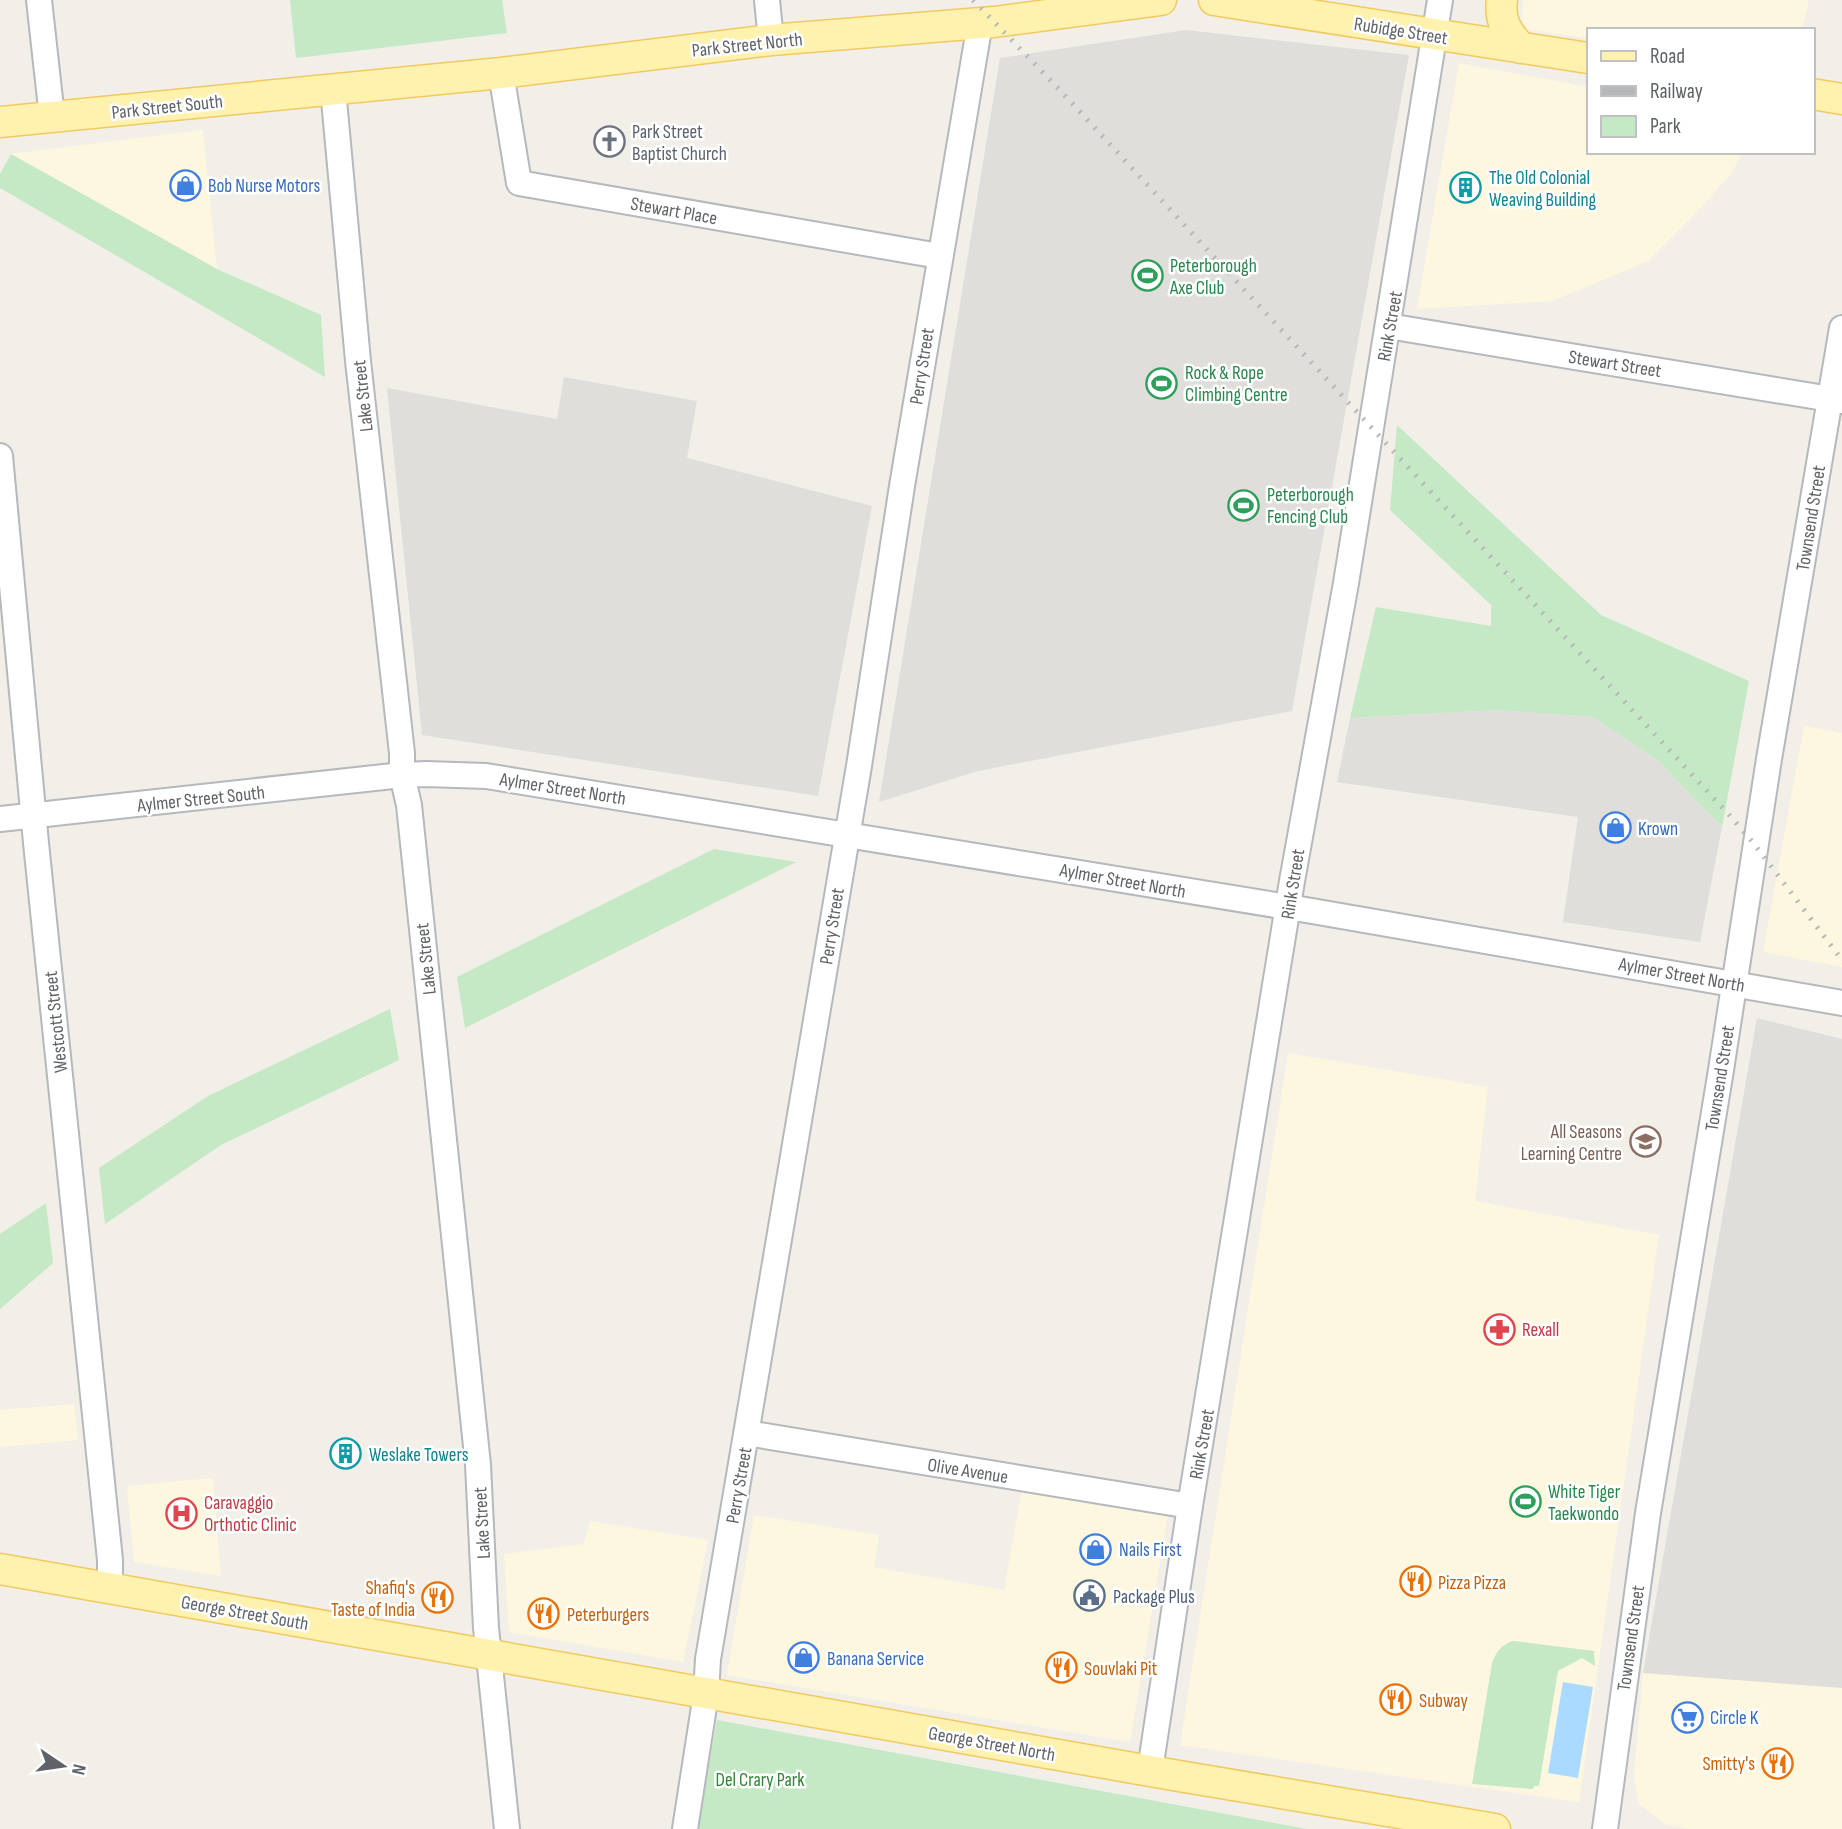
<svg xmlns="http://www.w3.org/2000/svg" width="1842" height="1829" font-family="'Sofia Sans Condensed',sans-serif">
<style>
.commercial{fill:#fef7e0}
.industrial{fill:#e0deda}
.green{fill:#c5e8c5}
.water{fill:#aadaff}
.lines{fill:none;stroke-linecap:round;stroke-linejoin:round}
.minor-casing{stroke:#b5b8bc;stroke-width:28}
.major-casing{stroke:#f2c960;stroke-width:33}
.minor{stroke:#fff;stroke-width:24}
.major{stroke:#fff2af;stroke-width:30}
.rail{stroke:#b6b7b8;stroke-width:5;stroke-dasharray:2 9;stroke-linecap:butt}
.labels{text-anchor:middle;stroke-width:5;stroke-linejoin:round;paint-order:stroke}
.street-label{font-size:19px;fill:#5f6368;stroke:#fff}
.worship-label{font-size:19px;fill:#5b616d;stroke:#fff;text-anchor:start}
.culture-label{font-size:19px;fill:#0d838f;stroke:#fff;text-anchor:start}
.shop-label{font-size:19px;fill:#366cbe;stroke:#fff;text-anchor:start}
.leisure-label{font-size:19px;fill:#27864d;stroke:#fff;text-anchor:start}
.education-label{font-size:19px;fill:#785e54;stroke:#fff;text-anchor:end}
.health-label{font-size:19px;fill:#be3a42;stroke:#fff;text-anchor:start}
.food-label{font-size:19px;fill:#c56008;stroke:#fff;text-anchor:start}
.service-label{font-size:19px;fill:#4e5e75;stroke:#fff;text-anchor:start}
.park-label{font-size:19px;fill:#348238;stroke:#fff}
</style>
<rect width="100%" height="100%" fill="#f1efe8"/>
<g class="commercial">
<polygon points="1523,0 1809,0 1802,30 1588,30 1588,38 1522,29"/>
<polygon points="1459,63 1588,87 1588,152 1743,152 1731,174 1694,215 1648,261 1552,301 1417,309"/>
<polygon points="203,130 217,269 11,154"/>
<polygon points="1804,726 1842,733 1842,967 1763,952"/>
<polygon points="1288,1053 1488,1087 1475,1201 1659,1235 1579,1802 1180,1745"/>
<polygon points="74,1404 78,1440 0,1447 0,1410"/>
<polygon points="213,1478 221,1576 134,1562 127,1486"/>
<polygon points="1023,1483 1169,1508 1130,1742 727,1675 754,1515 879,1535 874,1567 1004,1590"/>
<polygon points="590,1521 708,1540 683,1662 509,1632 504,1554 584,1544"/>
<polygon points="1643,1673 1842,1688 1842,1829 1690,1829 1665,1824 1638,1803 1634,1775"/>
</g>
<g class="industrial">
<polygon points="1186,30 1409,55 1292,711 978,771 879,802 1000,58"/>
<polygon points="564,377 697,401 687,458 872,506 818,796 422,735 387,388 557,419"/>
<polygon points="1498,710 1593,717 1657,760 1722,827 1700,942 1563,922 1578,817 1337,782 1350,718"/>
<polygon points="1757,1018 1842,1039 1842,1688 1643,1673"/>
</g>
<g class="green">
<polygon points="290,0 502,0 507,33 296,58"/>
<polygon points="11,154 217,269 321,315 325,377 0,188 0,174"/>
<polygon points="1397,425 1601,615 1749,681 1722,827 1657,760 1593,717 1498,710 1350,718 1376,607 1491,626 1491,605 1390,510"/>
<polygon points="714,849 796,862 465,1028 457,977"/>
<polygon points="390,1009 399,1060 221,1145 105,1224 99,1168 208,1096"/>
<polygon points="46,1203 53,1263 0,1309 0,1234"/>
<path d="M 1513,1641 L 1594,1651 L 1595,1666 L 1582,1658 L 1558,1671 L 1539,1786 L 1534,1786 L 1533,1789 L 1472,1784 L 1492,1663 C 1497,1651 1501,1645 1513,1641 Z"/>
<polygon points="717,1720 1307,1829 698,1829"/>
</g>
<polygon class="water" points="1563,1682 1593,1687 1578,1778 1548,1773"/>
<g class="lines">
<defs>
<g id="minor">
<polyline points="39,0 52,117"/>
<polyline points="767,0 771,40"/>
<polyline points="501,73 519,183 939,256"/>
<polyline points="333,89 358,361 402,753 402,775 409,805 478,1465 486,1628 507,1829"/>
<polyline points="1388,326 1842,401"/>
<polyline points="0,456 36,843 110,1560 110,1588"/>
<polyline points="0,819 402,775 426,774 486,776 1312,911 1842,1003"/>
<polyline points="747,1433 1190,1506"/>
<polyline points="1150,1770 1190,1506 1292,881 1346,583 1440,0"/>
<polyline points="685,1829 706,1694 708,1659 859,766 902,486 980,23"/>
<polyline points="1605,1829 1648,1513 1721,1070 1769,759 1842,328"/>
</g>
<g id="major">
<polyline points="1214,0 1588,58"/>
<path d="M 1502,0 C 1499,21 1507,32 1521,48"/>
<polyline points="1812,94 1842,99"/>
<polyline points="0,122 501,73 771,40 994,22 1161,0"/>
<polyline points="0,1569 1173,1775 1495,1829"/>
</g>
</defs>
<use href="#minor" class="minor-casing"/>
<use href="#major" class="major-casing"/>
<use href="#minor" class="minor"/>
<use href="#major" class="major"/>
<polyline class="rail" points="973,0 1057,87 1732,818 1755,845 1842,960"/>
</g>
<defs>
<symbol id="church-ring" viewBox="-11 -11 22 22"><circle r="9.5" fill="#fff" stroke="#6b7280" stroke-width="1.5"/><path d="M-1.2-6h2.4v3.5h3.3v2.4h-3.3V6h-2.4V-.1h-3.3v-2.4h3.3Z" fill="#6b7280"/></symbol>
<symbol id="shop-ring" viewBox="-11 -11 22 22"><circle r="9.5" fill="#fff" stroke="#3f7fe0" stroke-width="1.5"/><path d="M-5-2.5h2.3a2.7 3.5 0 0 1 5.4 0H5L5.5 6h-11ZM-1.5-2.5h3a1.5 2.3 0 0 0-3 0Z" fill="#3f7fe0"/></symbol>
<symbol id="building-ring" viewBox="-11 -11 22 22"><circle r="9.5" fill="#fff" stroke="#0f9aa8" stroke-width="1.5"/><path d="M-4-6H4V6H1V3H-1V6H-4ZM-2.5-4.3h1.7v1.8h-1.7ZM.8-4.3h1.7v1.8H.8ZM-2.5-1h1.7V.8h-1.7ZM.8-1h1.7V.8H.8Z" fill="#0f9aa8"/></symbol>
<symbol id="stadium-ring" viewBox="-11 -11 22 22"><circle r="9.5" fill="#fff" stroke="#2e9e5b" stroke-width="1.5"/><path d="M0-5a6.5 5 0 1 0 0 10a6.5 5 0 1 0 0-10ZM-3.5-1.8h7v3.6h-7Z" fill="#2e9e5b"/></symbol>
<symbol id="school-ring" viewBox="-11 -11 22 22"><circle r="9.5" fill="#fff" stroke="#8d6e63" stroke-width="1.5"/><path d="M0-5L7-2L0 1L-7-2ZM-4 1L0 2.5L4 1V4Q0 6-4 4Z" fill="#8d6e63"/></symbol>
<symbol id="pharmacy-ring" viewBox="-11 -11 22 22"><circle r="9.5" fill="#fff" stroke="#e0444e" stroke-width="1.5"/><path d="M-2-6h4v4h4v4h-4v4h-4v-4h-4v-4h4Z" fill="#e0444e"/></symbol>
<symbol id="hospital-ring" viewBox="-11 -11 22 22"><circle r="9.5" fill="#fff" stroke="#e0444e" stroke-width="1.5"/><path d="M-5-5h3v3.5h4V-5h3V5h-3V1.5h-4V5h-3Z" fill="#e0444e"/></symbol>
<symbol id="restaurant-ring" viewBox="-11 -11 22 22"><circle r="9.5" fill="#fff" stroke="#e8710a" stroke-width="1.5"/><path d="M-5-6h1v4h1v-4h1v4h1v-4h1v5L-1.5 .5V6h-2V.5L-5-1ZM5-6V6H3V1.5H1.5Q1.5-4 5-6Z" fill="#e8710a"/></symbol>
<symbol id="civic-ring" viewBox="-11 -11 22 22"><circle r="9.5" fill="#fff" stroke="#5c6f8a" stroke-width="1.5"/><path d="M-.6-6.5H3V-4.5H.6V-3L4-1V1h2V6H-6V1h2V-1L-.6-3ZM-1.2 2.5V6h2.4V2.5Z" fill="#5c6f8a"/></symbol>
<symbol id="supermarket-ring" viewBox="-11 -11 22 22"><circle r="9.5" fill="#fff" stroke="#3f7fe0" stroke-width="1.5"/><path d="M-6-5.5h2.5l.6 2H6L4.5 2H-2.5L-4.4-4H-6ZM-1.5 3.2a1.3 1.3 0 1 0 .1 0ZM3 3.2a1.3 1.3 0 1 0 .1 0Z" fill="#3f7fe0"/></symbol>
</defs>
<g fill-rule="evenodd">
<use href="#church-ring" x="592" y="124" width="35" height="35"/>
<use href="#shop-ring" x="168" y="168" width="35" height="35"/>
<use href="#building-ring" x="1448" y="170" width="35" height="35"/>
<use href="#stadium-ring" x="1130" y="258" width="35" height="35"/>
<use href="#stadium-ring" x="1144" y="366" width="35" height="35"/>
<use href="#stadium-ring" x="1226" y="488" width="35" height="35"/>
<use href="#shop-ring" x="1598" y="810" width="35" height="35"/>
<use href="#school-ring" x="1628" y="1124" width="35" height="35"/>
<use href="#pharmacy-ring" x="1482" y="1312" width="35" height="35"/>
<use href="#building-ring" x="328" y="1436" width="35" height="35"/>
<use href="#stadium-ring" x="1508" y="1484" width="35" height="35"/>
<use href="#hospital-ring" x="164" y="1496" width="35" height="35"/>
<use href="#shop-ring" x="1078" y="1532" width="35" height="35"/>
<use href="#restaurant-ring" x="1398" y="1564" width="35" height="35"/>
<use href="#civic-ring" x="1072" y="1578" width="35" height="35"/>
<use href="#restaurant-ring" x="420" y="1580" width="35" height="35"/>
<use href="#restaurant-ring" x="526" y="1596" width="35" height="35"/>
<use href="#shop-ring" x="786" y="1640" width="35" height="35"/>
<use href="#restaurant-ring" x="1044" y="1650" width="35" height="35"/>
<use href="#restaurant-ring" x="1378" y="1682" width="35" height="35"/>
<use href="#supermarket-ring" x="1670" y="1700" width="35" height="35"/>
<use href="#restaurant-ring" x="1760" y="1746" width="35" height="35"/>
</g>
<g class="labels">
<g class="street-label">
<text transform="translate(1401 30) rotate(9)" y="7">Rubidge Street</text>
<text transform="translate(747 44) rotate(-6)" y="7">Park Street North</text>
<text transform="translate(167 106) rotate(-6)" y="7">Park Street South</text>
<text transform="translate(674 210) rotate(10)" y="7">Stewart Place</text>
<text transform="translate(1389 326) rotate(-80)" y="7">Rink Street</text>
<text transform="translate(1615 363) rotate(9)" y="7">Stewart Street</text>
<text transform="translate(921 366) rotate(-81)" y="7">Perry Street</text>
<text transform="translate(362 396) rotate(-96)" y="7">Lake Street</text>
<text transform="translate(1810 518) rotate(-81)" y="7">Townsend Street</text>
<text transform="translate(563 788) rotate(9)" y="7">Aylmer Street North</text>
<text transform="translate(201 798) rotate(-6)" y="7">Aylmer Street South</text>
<text transform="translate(1123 880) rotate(10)" y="7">Aylmer Street North</text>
<text transform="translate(1292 884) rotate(-81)" y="7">Rink Street</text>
<text transform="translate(831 926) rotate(-81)" y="7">Perry Street</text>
<text transform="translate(425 959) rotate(-96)" y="7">Lake Street</text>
<text transform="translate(1682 974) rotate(10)" y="7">Aylmer Street North</text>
<text transform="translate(55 1022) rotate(-96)" y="7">Westcott Street</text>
<text transform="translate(1719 1078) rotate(-81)" y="7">Townsend Street</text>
<text transform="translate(1201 1444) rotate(-80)" y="7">Rink Street</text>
<text transform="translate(968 1470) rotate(9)" y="7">Olive Avenue</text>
<text transform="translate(738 1485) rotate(-80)" y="7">Perry Street</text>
<text transform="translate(481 1523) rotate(-93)" y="7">Lake Street</text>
<text transform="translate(245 1612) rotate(10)" y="7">George Street South</text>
<text transform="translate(1630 1638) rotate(-82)" y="7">Townsend Street</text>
<text transform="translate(992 1743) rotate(10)" y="7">George Street North</text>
</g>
<g class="worship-label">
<text x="632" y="138">Park Street<tspan x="632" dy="22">Baptist Church</tspan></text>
</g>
<g class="culture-label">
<text x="1489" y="184">The Old Colonial<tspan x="1489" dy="22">Weaving Building</tspan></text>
<text x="369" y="1461">Weslake Towers</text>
</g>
<g class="shop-label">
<text x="208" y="192">Bob Nurse Motors</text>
<text x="1638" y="835">Krown</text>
<text x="1119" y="1556">Nails First</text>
<text x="827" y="1665">Banana Service</text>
<text x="1710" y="1724">Circle K</text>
</g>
<g class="leisure-label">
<text x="1170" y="272">Peterborough<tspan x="1170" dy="22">Axe Club</tspan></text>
<text x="1185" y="379">Rock &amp; Rope<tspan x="1185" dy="22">Climbing Centre</tspan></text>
<text x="1267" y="501">Peterborough<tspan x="1267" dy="22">Fencing Club</tspan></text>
<text x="1548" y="1498">White Tiger<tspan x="1548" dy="22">Taekwondo</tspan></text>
</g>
<g class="education-label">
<text x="1622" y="1138">All Seasons<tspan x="1622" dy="22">Learning Centre</tspan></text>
</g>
<g class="health-label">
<text x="1522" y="1336">Rexall</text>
<text x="204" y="1509">Caravaggio<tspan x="204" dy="22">Orthotic Clinic</tspan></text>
</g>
<g class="food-label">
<text x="1438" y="1589">Pizza Pizza</text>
<text x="415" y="1594" text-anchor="end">Shafiq's<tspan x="415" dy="22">Taste of India</tspan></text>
<text x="567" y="1621">Peterburgers</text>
<text x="1084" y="1675">Souvlaki Pit</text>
<text x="1419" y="1707">Subway</text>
<text x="1755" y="1770" text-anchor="end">Smitty's</text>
</g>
<g class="service-label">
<text x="1113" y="1603">Package Plus</text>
</g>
<g class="park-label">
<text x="760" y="1786">Del Crary Park</text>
</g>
</g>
<rect x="1587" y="28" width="228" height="126" fill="#ffffff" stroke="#bfc1c3" stroke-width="2"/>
<rect x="1601" y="51" width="35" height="10" fill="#fff2af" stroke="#bfc1c3" stroke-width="2"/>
<text x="1650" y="63" font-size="21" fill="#5f6368">Road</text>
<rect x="1601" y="86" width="35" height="10" fill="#b6b7b8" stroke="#bfc1c3" stroke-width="2"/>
<text x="1650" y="98" font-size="21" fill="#5f6368">Railway</text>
<rect x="1601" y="116" width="35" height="21" fill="#c5e8c5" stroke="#bfc1c3" stroke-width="2"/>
<text x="1650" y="133" font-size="21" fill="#5f6368">Park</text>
<g transform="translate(63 1766) rotate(103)" stroke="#ffffff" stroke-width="5" paint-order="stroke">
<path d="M0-5L12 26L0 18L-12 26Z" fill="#5f6368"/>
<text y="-10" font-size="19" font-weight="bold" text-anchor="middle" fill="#5f6368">N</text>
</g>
</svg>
